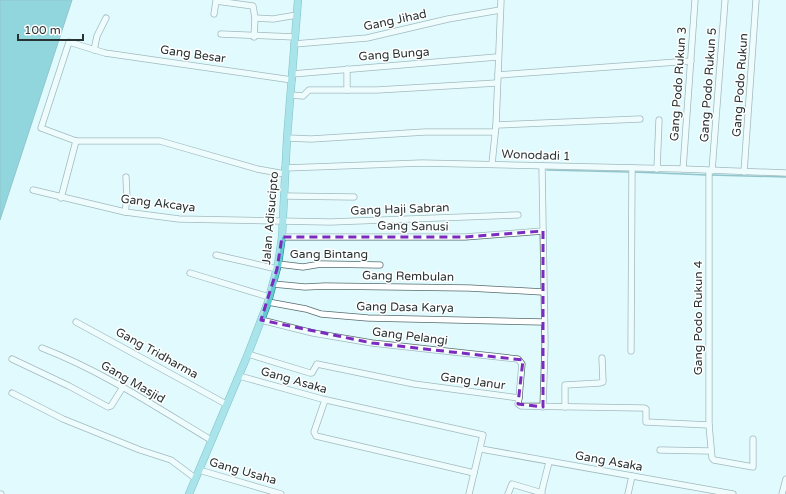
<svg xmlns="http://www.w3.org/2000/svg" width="786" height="494" font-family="'Varela Round',sans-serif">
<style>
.water{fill:#33aab7;stroke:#30868f}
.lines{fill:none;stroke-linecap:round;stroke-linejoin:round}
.stream{stroke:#30868f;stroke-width:1.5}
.minor-casing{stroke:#576d70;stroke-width:7}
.major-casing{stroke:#0e7d87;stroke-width:8}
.minor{stroke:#fff;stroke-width:5.5}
.major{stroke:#66cad2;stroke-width:7}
.marked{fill:none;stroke:#7b2cbf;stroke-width:3;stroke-dasharray:8 5;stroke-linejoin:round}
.labels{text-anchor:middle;stroke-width:3;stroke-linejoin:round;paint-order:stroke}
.street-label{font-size:12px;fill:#283233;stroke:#fff}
</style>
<rect width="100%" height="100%" fill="#e0fafd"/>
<polygon class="water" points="0,0 72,0 0,220"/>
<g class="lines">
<g class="stream">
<polyline points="547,170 629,172"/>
<polyline points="633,172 707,175"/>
<polyline points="711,175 786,177"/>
</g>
<defs>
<g id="minor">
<polyline points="214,14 216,1 253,6 255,18 254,37"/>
<polyline points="255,18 273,19 297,15"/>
<polyline points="221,34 295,37"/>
<polyline points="294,44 367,38 448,19 500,10"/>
<polyline points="94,50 97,36 106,18"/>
<polyline points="292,74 497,57"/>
<polyline points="498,75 691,61"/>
<polyline points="347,90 347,69"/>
<polyline points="291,95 303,96 309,90 377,90 497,83"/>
<polyline points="496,125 640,119"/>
<polyline points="287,138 311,139 425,132 495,132"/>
<polyline points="492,164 496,125 501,0"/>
<polyline points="542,166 545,344 543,407"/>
<polyline points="285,168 422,163 683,169 786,173"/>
<polyline points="657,169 659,120"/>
<polyline points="683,169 695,0"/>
<polyline points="709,171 709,425 712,458 714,460 753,467 753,439"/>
<polyline points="712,171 725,0"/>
<polyline points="744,172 756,0"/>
<polyline points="285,174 257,169 160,141 76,141 41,128 69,42 105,53 292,80"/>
<polyline points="33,190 125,212 179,219 330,222 518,215"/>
<polyline points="284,196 354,197"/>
<polyline points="61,198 76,141"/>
<polyline points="125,212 127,199 126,177"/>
<polyline points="282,237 465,237 543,231"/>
<polyline points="216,255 277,269"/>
<polyline points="278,264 303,267 321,264 380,265"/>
<polyline points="190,273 269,297"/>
<polyline points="273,284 305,287 325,286 469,288 543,292"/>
<polyline points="268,302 306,309 321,314 368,318 544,322"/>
<polyline points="261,320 313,333 372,343 518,359 522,364 519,398"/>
<polyline points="76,322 226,404"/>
<path d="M 42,348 C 102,371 156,407 211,440"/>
<polyline points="631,351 632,168"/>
<polyline points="248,354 310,373 312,373 317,364 414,384 519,398 518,404 521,406 644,408 646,409 646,422 709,425"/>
<polyline points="12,359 69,386 108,407 111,406 123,387"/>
<polyline points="239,376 322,399 483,435 469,494"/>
<polyline points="12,393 63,419 140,450 171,460 195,478"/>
<polyline points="325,400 314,432 316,436 474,473"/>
<polyline points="565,407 565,385 600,383 603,382 602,358"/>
<polyline points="481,449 733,494"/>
<polyline points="660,450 710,451"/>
<polyline points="199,470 281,494"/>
<polyline points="0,494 1,494"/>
<polyline points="508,494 512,484 542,493"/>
<polyline points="541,494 549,462"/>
<polyline points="628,494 632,476"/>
<polyline points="782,494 786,479"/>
</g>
<polyline id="major" points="189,494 248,354 268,302 278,264 282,237 287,138 298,0"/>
</defs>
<use href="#minor" class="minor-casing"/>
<use href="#major" class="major-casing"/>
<use href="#minor" class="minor"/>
<use href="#major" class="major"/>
</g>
<path d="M0 0H786V494H0ZM 543,231 L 543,407 L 518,404 L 523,360 L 372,343 L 261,320 L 277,269 L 282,237 L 465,237 Z" fill="#e0fafd" fill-opacity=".55" fill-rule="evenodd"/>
<path class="marked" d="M 543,231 L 543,407 L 518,404 L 523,360 L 372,343 L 261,320 L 277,269 L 282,237 L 465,237 Z"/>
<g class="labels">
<g class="street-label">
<text transform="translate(395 20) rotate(-12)" y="4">Gang Jihad</text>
<text transform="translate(193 54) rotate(8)" y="4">Gang Besar</text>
<text transform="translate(394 54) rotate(-4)" y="4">Gang Bunga</text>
<text transform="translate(678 84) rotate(-86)" y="4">Gang Podo Rukun 3</text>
<text transform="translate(708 85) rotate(-86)" y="4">Gang Podo Rukun 5</text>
<text transform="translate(740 85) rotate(-86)" y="4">Gang Podo Rukun</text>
<text transform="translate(536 155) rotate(2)" y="4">Wonodadi 1</text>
<text transform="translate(158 203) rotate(7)" y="4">Gang Akcaya</text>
<text transform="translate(400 209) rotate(-2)" y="4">Gang Haji Sabran</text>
<text transform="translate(270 218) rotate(-85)" y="4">Jalan Adisucipto</text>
<text transform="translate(413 226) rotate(1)" y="4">Gang Sanusi</text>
<text x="329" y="258">Gang Bintang</text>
<text transform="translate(408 276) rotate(1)" y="4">Gang Rembulan</text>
<text transform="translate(405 307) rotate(1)" y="4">Gang Dasa Karya</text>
<text transform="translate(698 318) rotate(-90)" y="4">Gang Podo Rukun 4</text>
<text transform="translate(410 336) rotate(7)" y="4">Gang Pelangi</text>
<text transform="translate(157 353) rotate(29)" y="4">Gang Tridharma</text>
<text transform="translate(294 380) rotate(16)" y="4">Gang Asaka</text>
<text transform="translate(473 381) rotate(8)" y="4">Gang Janur</text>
<text transform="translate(133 382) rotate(30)" y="4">Gang Masjid</text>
<text transform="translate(609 461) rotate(10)" y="4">Gang Asaka</text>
<text transform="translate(243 471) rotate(16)" y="4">Gang Usaha</text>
</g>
</g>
<path d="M18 34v6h65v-6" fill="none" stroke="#283233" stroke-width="2"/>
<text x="24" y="34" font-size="12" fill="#283233" stroke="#ffffff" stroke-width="3" paint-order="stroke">100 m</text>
</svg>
